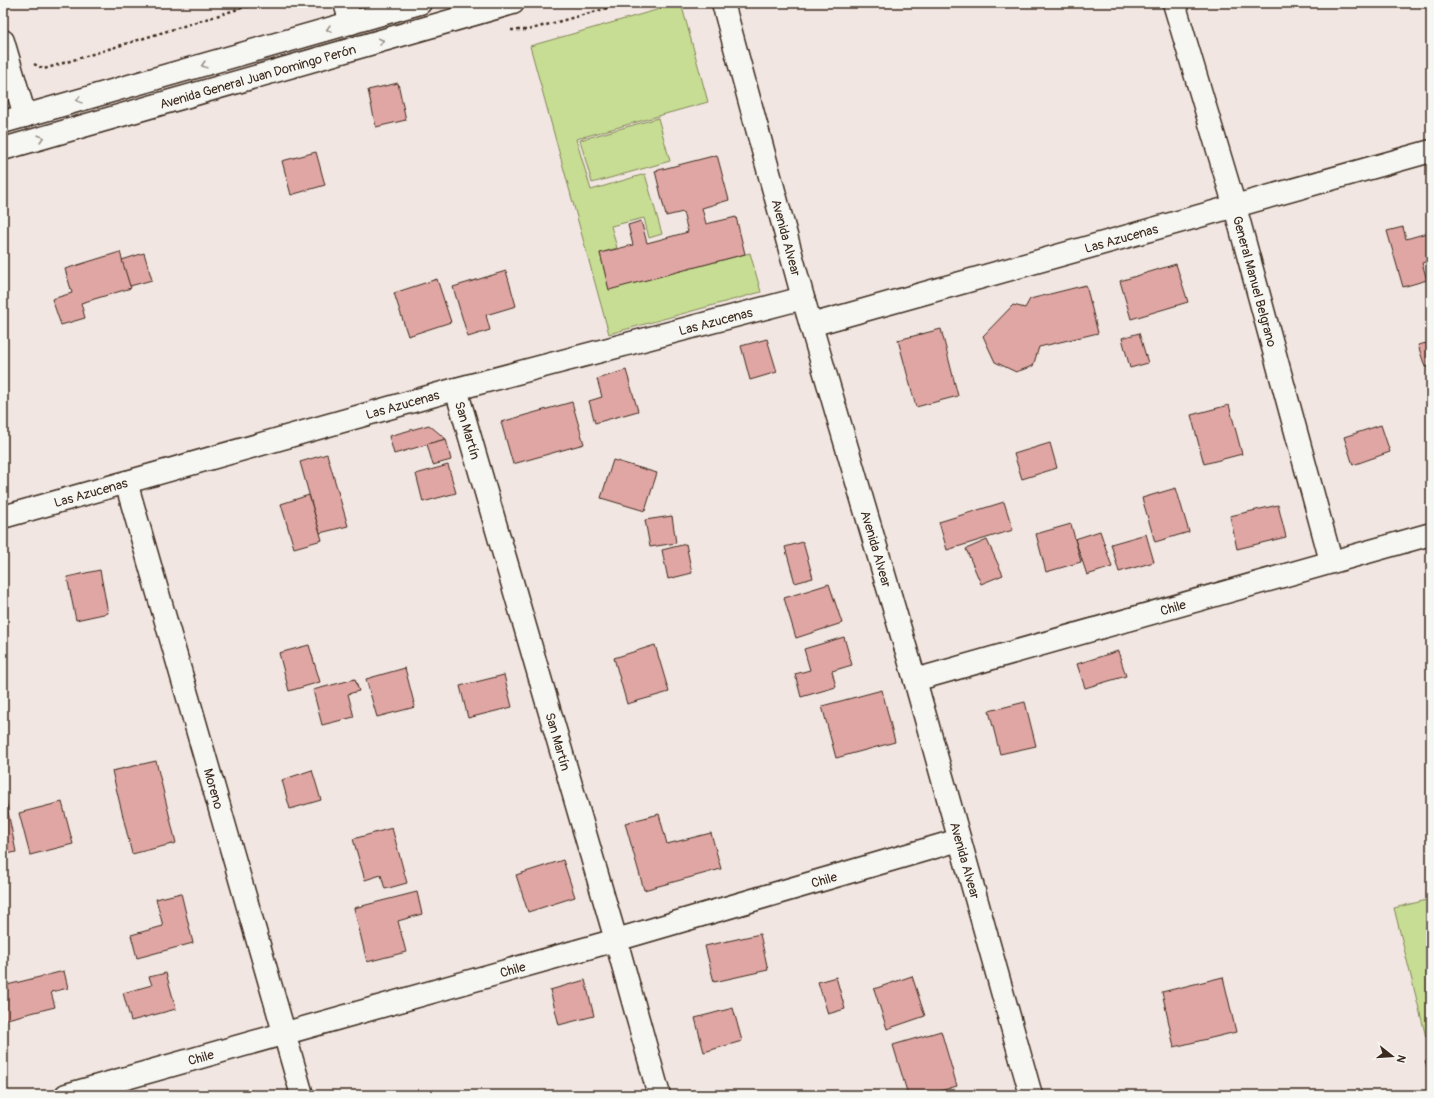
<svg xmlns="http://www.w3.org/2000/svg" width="1434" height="1098" font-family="Pangolin,sans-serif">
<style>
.green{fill:#c7dd93;stroke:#818458}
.building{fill:#e0a6a3;stroke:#3b2a1e}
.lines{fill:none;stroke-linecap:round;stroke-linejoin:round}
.street-casing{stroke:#3b2a1e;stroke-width:25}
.secondary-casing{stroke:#3b2a1e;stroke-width:25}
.path{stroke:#3b2a1e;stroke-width:2.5;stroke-dasharray:3 3;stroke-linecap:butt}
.street{stroke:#f6f6f2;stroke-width:22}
.secondary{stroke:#f6f6f2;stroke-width:22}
.oneway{stroke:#989088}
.labels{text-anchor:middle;stroke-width:3.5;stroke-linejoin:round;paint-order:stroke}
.street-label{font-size:13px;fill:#3b2a1e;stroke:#f6f6f2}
</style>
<rect width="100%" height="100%" fill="#f2e6e2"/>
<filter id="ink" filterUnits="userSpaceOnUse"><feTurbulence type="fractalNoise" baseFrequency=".025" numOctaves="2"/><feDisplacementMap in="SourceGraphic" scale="8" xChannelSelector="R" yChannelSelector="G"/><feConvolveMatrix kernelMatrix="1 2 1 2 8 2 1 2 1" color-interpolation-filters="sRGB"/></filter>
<g filter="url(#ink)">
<g class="green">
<polygon points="681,3 708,102 576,139 591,190 645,174 662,234 649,238 644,218 611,226 617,248 600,253 609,289 750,253 761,292 609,334 530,46"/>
<polygon points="658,118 670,161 592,183 580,140"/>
<polygon points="1431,899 1431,1035 1426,1037 1394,908"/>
</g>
<g class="building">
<polygon points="398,83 406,120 376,127 368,90"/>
<polygon points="316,152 325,185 291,195 282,161"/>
<polygon points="717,155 729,200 702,208 706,224 736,217 745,254 609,290 600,253 633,245 628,225 641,221 647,243 688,232 683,212 666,216 655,171"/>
<polygon points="1403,227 1406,239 1427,233 1431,245 1431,260 1422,263 1427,280 1403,287 1387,231"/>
<polygon points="120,252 131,288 81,303 85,318 61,325 52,299 72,293 65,269"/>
<polygon points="144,253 152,280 130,286 122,260"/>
<polygon points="1176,264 1188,302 1131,319 1120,281"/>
<polygon points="506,271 516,306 486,315 490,330 468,337 453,287"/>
<polygon points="437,279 451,322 408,336 394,293"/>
<polygon points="1086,285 1098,333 1039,347 1033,366 1016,372 995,362 983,336 1013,305 1025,308 1030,299"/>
<polygon points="941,329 958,396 916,407 898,340"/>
<polygon points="1139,333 1148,363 1130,368 1122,338"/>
<polygon points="767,339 777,372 750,380 741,346"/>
<polygon points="1431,342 1431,366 1425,367 1418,345"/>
<polygon points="626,370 638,411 595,423 589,401 602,397 597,379"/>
<polygon points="572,402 584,444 513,464 501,422"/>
<polygon points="1229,405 1242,454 1204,464 1191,415"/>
<polygon points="429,425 446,439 394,454 389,436"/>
<polygon points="1381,425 1390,452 1353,465 1344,437"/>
<polygon points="446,439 451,460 433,465 427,444"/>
<polygon points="1050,443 1057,468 1022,479 1014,454"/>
<polygon points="327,454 348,526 320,533 300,462"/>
<polygon points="613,460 657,473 645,511 601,498"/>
<polygon points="448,465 456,493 423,502 416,474"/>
<polygon points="1176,488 1189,532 1155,542 1142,498"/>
<polygon points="309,495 322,540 294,548 281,504"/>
<polygon points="1004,502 1013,530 947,550 939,522"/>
<polygon points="1278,505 1286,537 1237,549 1230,516"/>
<polygon points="672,516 676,543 650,547 645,520"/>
<polygon points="1071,524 1081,562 1046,572 1036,534"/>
<polygon points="1100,531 1112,567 1087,575 1075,539"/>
<polygon points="1146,534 1154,562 1119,572 1111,544"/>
<polygon points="987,540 1003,575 981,584 966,549"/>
<polygon points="803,542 813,578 795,583 785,547"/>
<polygon points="686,544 692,573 668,579 662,550"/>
<polygon points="100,570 108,613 76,620 67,577"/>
<polygon points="829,584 842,623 796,638 784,598"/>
<polygon points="844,637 852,665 832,671 836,687 801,697 795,674 810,670 804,649"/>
<polygon points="309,645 320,682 289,691 279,653"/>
<polygon points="655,645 669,692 627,704 614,658"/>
<polygon points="1118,651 1126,676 1085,688 1077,664"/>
<polygon points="405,668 415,707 377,717 366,679"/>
<polygon points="504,675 512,707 468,718 460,686"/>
<polygon points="355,679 359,691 348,694 354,717 322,725 313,690"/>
<polygon points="882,690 895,742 836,758 822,706"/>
<polygon points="1025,702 1036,746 1000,754 989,711"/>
<polygon points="156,761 176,843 132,854 112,771"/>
<polygon points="312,770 321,800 290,809 282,780"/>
<polygon points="3,786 16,852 3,855"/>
<polygon points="62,802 73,844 30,855 19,813"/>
<polygon points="659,814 667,844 711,833 721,869 644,890 625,823"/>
<polygon points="392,828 407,883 385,889 381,875 365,880 353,839"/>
<polygon points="563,860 575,897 528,912 516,875"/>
<polygon points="417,892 422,914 398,921 406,952 367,962 354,908"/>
<polygon points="181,893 193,943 137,958 131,935 163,926 156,899"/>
<polygon points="760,934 768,970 714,982 705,946"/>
<polygon points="64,971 68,988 51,992 55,1007 3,1020 3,986"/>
<polygon points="166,973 176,1009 131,1021 123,993 152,985 149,977"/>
<polygon points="912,976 925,1016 887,1029 874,989"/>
<polygon points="836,977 845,1009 828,1014 818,982"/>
<polygon points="1223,977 1236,1032 1174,1047 1162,992"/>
<polygon points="585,980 594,1016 559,1025 550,990"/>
<polygon points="733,1008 742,1041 704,1052 695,1018"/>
<polygon points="941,1031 957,1086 927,1095 908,1095 893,1045"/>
<polygon points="1431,1059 1431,1078 1430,1078 1425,1061"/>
</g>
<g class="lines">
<defs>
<g id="street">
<polyline points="345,3 351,23"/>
<path id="s1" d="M 1174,3 L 1235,207 L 1331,561"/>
<polyline points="3,41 25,116"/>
<path id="s2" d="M 811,325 L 1431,151"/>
<path id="s3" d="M 456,389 L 616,940 L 659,1095"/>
<path id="s4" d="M 126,482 L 302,1095"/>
<path id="s5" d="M 3,517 L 456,389 L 803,298"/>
<path id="s6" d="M 915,680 L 1431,534"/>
<path id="s7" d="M 66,1095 L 616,940 L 959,840"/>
</g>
<g id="secondary">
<path id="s8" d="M 723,3 L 803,298 L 915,680 L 1031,1095"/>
<polyline points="3,122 420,3"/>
<path id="s9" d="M 3,149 L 513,3"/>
</g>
</defs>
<use href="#street" class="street-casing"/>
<use href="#secondary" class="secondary-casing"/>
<g class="path">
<polyline points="511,30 528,30 608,8 614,3"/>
<polyline points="34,64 44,69 258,3"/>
</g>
<use href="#street" class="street"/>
<use href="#secondary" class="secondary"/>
</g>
<defs><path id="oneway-chevron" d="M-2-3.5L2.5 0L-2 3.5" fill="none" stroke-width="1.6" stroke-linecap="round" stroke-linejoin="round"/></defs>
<g class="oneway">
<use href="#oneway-chevron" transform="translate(329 29) rotate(164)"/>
<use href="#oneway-chevron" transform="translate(381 41) rotate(-16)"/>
<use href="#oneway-chevron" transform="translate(204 65) rotate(164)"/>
<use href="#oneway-chevron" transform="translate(79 100) rotate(164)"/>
<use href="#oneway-chevron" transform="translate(41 138) rotate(-16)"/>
</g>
</g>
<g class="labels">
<g class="street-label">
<text dy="5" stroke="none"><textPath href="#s9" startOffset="265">Avenida General Juan Domingo Perón</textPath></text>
<text dy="5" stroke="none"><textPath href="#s8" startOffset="243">Avenida Alvear</textPath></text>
<text dy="5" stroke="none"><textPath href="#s2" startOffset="322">Las Azucenas</textPath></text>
<text dy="5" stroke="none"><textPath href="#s1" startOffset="290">General Manuel Belgrano</textPath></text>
<text dy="5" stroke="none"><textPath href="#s5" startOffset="739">Las Azucenas</textPath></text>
<text dy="5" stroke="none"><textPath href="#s5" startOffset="415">Las Azucenas</textPath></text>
<text dy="5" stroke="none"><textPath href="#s3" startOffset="43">San Martín</textPath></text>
<text dy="5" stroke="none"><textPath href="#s5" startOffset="91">Las Azucenas</textPath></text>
<text dy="5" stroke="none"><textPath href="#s8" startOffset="567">Avenida Alvear</textPath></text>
<text dy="5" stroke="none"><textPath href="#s6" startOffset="268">Chile</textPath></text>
<text dy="5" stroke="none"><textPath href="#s3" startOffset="367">San Martín</textPath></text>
<text dy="5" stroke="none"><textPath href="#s4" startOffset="319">Moreno</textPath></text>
<text dy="5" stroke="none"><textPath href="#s8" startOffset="891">Avenida Alvear</textPath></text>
<text dy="5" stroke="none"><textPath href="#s7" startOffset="788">Chile</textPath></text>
<text dy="5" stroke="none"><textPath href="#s7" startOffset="464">Chile</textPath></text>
<text dy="5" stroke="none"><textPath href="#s7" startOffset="140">Chile</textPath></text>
</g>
</g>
<rect width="1434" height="1098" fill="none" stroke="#f6f6f2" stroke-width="16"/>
<rect x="8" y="8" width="1418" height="1082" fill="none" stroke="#3b2a1e" stroke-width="1.5" filter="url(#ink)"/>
<g transform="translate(1392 1056) rotate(107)" stroke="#f6f6f2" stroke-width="3" paint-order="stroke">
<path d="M0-3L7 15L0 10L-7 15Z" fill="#3b2a1e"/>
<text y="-6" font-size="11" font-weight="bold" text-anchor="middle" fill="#3b2a1e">N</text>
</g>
</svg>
